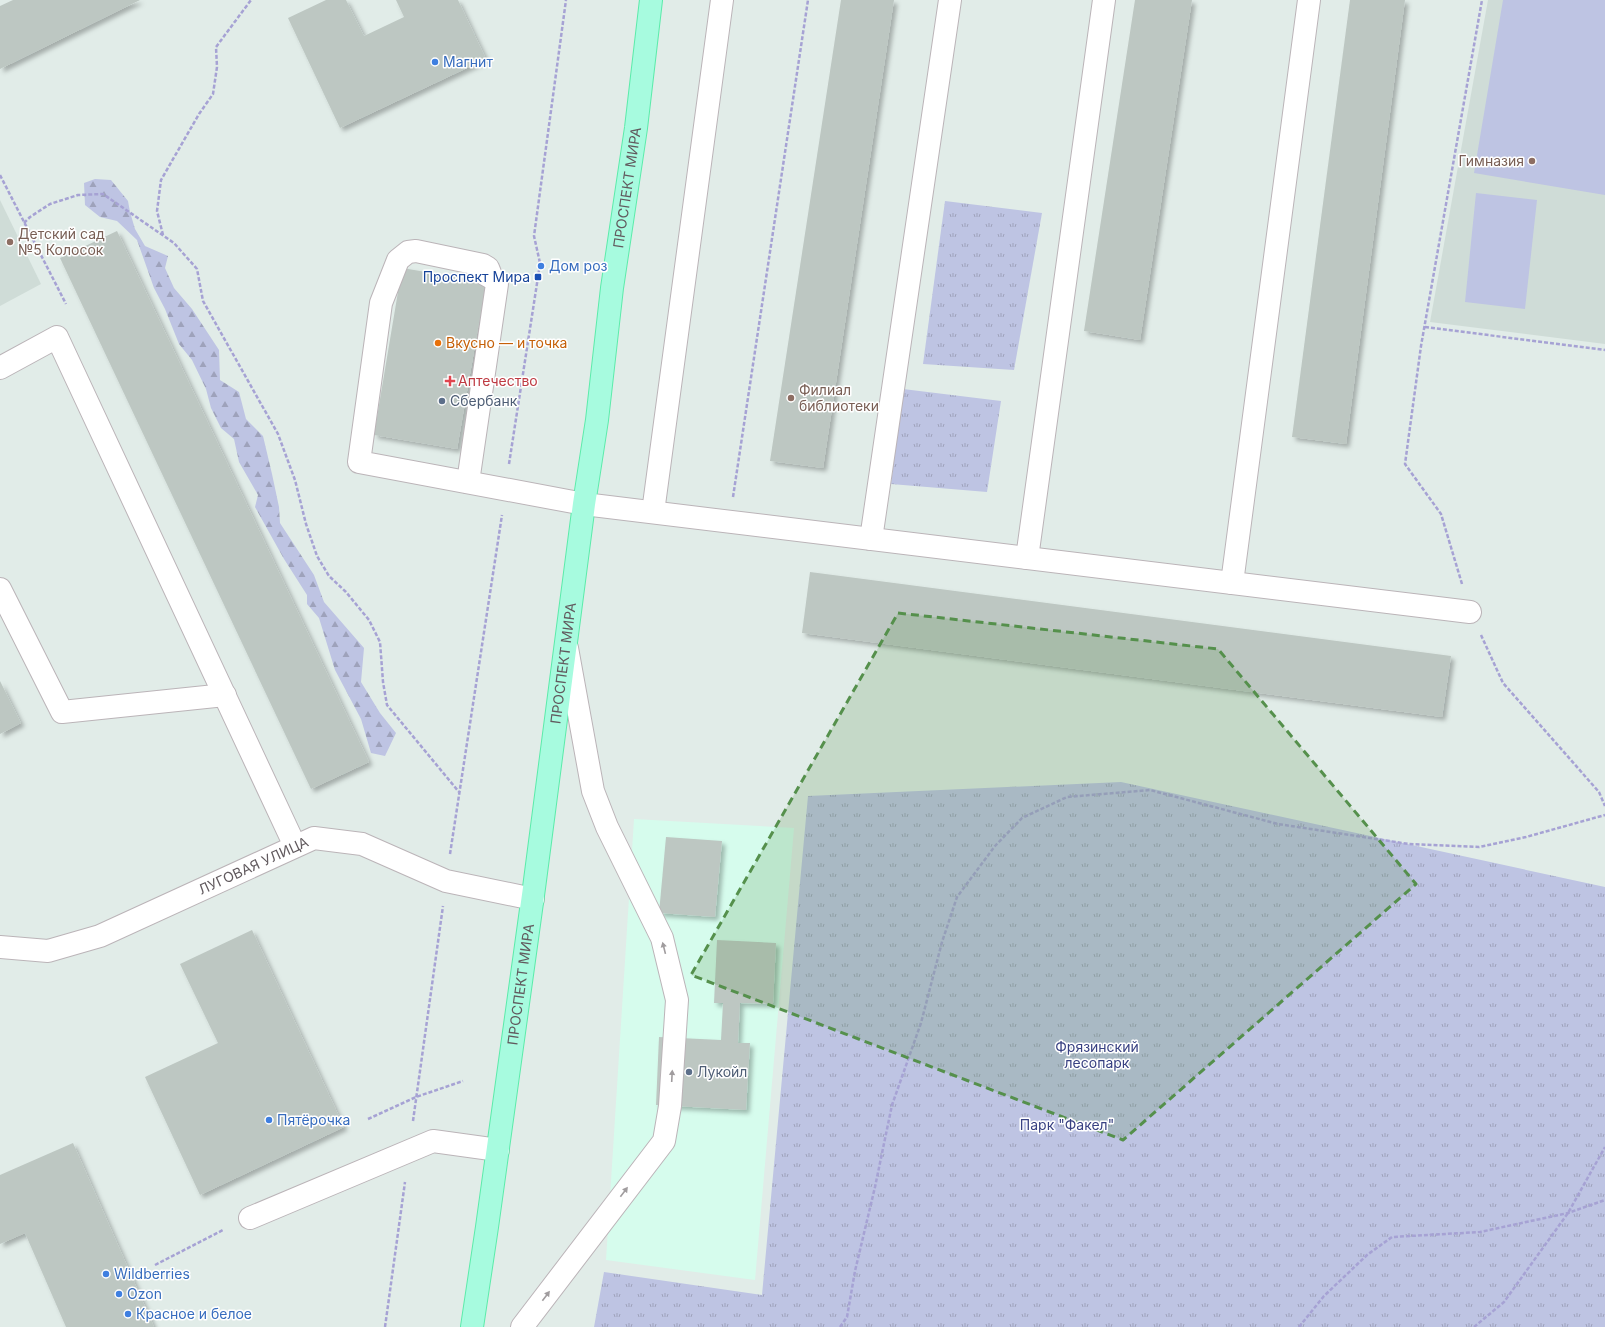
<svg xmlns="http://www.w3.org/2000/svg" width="1605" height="1327" font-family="Inter,sans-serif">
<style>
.commercial{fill:#d6fced}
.education{fill:#cfdcd7}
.green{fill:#bec4e3}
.forest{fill:url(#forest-firs)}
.park{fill:url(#park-tufts)}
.building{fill:#bdc7c2;filter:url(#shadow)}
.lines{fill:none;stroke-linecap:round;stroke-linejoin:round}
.minor-casing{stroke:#bbb4b8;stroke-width:24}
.major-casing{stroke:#5bebaa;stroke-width:24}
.path{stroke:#a6a2d4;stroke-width:2.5;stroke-dasharray:4 2;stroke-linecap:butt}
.minor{stroke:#fff;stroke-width:22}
.major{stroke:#a7fbdf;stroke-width:22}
.oneway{fill:#a09c9e}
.marked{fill:#55904c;fill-opacity:0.2;stroke:#55904c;stroke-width:3;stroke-dasharray:8 5;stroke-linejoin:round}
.shop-dot{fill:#3f7fe0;stroke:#fff;stroke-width:1.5}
.education-dot{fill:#8d6e63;stroke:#fff;stroke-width:1.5}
.transit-dot{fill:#1a4fb4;stroke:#fff;stroke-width:1.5}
.food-dot{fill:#e8710a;stroke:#fff;stroke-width:1.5}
.health-dot{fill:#e0444e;stroke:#fff;stroke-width:1.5}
.service-dot{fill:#5c6f8a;stroke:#fff;stroke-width:1.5}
.labels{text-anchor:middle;stroke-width:3;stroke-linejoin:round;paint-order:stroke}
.shop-label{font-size:14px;fill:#366cbe;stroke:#fff;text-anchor:start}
.education-label{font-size:14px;fill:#785e54;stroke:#fff;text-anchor:start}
.street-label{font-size:14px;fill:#615a5e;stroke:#fff}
.transit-label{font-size:14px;fill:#164399;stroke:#fff;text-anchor:end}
.food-label{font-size:14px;fill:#c56008;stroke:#fff;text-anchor:start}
.health-label{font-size:14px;fill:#be3a42;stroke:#fff;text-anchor:start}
.service-label{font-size:14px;fill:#4e5e75;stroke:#fff;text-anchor:start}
.park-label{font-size:14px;fill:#384182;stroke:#fff}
</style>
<defs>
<pattern id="forest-firs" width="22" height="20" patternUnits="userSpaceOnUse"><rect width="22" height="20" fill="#bec4e3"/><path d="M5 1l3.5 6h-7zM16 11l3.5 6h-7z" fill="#9ea2bb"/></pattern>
<pattern id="park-tufts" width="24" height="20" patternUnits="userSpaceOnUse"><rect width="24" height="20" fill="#bec4e3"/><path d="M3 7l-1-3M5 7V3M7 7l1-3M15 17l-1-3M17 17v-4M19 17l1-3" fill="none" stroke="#9ea2bb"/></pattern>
<filter id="shadow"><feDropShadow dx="3.5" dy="3.5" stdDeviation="2" flood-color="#0004"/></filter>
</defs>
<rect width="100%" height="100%" fill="#e1ece8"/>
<polygon class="commercial" points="634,819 794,828 755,1280 606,1260"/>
<g class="education">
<polygon points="1488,0 1605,0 1605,344 1430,322"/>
<polygon points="0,200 41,284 0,306"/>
</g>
<g class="green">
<polygon points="1503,0 1605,0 1605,195 1474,173"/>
<polygon points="1476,193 1537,200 1525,309 1465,302"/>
</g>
<polygon class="forest" points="95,179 111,180 128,201 130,212 135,229 145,246 168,256 165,268 174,288 192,309 219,350 220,380 239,392 246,419 263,436 272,474 279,507 280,523 314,575 324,602 364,648 361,682 380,713 396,733 385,756 371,753 361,719 335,670 319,618 307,604 307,595 284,559 255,507 258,495 239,462 234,439 221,428 211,408 206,389 192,360 179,344 165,309 154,288 137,240 117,221 100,217 85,205 84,183"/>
<g class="park">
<polygon points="945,201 1042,213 1014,370 923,364"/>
<polygon points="903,389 1001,401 987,492 891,484"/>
<polygon points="1121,782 1605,887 1605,1327 594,1327 604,1272 762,1295 808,796"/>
</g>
<g class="building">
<polygon points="13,0 140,0 0,69 0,6"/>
<polygon points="326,0 346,0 364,36 404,17 396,0 458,0 486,59 340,128 288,18"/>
<polygon points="841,0 894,0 823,468 770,461"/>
<polygon points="1135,0 1192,0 1140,340 1084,331"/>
<polygon points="1350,0 1405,0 1346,444 1292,437"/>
<polygon points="117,231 369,762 311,789 60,258"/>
<polygon points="402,268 486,282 457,449 374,435"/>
<polygon points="810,572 1451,656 1442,717 802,633"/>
<polygon points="0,681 21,723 0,734"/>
<polygon points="666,837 722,841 715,917 659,913"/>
<polygon points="252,930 344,1127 200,1195 145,1077 218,1043 180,964"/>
<polygon points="717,940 776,943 773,1004 740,1003 738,1043 750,1043 746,1110 656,1105 659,1037 721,1040 723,1003 714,1003"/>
<polygon points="73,1143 154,1327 66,1327 25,1233 0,1244 0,1175"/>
</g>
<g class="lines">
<defs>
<g id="minor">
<polyline points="492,278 488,268 483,265 416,251 408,252 398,260 381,303 359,462 584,504 1470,612"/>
<polyline points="0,368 57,337 295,846"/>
<polyline points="468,482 497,284 492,278 481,272"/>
<polyline points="653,512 722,0"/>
<polyline points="871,539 950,0"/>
<polyline points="1027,558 1104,0"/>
<polyline points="1232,583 1309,0"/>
<polyline points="0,589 62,712 225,695"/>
<path id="s1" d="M 0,947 L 48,951 L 100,936 L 314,838 L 362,844 L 446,881 L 533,899"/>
<polyline points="250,1218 433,1141 498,1150"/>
<polyline points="522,1327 664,1141 670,1106 677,1000 662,938 607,827 593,791 567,648"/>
</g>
<g id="major">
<path id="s2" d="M 472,1327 L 487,1227 L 534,888 L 584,504 L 597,420 L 612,288 L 636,128 L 651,0"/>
</g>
</defs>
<use href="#minor" class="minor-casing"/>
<use href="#major" class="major-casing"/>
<g class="path">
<polyline points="0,175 66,304"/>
<polyline points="24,223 30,217 50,204 78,195 103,194 174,243 197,269 203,301 278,434 295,480 306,524 317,556 329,576 346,592 369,620 380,642 383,682 387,705 459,792"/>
<polyline points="163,235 157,211 161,180 199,114 213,94 217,67 216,47 251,0"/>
<polyline points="1425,327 1605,350"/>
<polyline points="509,464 538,277 540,263 534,236 566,0"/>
<polyline points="733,497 808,0"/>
<polyline points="1462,584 1441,514 1405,464 1421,346 1482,0"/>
<polyline points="1481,635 1503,683 1599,792 1605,806"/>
<polyline points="450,854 502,515"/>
<polyline points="368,1119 416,1097 463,1081"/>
<polyline points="413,1121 443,906"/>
<polyline points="155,1265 223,1230"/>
<polyline points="385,1327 405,1182"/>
<polyline points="840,1327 847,1317 855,1271 875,1187 892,1105 921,1023 942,942 957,897 995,846 1022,818 1067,797 1150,790 1278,824 1409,844 1479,847 1526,837 1605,815"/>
<polyline points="1299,1327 1324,1296 1367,1255 1392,1237 1480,1232 1568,1213 1605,1200"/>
<polyline points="1474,1327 1504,1302 1568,1213 1605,1147"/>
</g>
<use href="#minor" class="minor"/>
<use href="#major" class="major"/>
</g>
<defs><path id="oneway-solid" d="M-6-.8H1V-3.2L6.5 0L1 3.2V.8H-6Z"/></defs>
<g class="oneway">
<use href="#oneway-solid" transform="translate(664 948) rotate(-104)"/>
<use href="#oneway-solid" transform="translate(672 1076) rotate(-87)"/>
<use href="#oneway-solid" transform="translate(624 1192) rotate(-53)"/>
<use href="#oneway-solid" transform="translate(546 1296) rotate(-53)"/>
</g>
<path class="marked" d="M 898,613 L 1218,649 L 1416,884 L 1123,1140 L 691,975 Z"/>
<g class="shop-dot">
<circle cx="435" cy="62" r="4"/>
<circle cx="541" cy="266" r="4"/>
<circle cx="269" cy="1120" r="4"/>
<circle cx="106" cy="1274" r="4"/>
<circle cx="119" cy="1294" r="4"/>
<circle cx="128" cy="1314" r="4"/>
</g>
<g class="education-dot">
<circle cx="1532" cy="161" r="4"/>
<circle cx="10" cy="242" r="4"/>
<circle cx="791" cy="398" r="4"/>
</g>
<rect class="transit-dot" x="534" y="273" width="8" height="8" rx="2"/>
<circle class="food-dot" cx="438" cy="343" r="4"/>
<path class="health-dot" d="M448 375h4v4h4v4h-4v4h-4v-4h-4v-4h4z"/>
<g class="service-dot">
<circle cx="442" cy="401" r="4"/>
<circle cx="689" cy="1072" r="4"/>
</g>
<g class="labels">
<g class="shop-label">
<text x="443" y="67">Магнит</text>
<text x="549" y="271">Дом роз</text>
<text x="277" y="1125">Пятёрочка</text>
<text x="114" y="1279">Wildberries</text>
<text x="127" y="1299">Ozon</text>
<text x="136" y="1319">Красное и белое</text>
</g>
<g class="education-label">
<text x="1524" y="166" text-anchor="end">Гимназия</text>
<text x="18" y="239">Детский сад<tspan x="18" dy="16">№5 Колосок</tspan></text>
<text x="799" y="395">Филиал<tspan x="799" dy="16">библиотеки</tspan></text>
</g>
<g class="street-label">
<text dy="5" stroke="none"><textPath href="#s2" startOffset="1150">ПРОСПЕКТ МИРА</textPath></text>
<text dy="5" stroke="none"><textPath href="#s2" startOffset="670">ПРОСПЕКТ МИРА</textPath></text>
<text dy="5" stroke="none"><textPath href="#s1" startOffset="271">ЛУГОВАЯ УЛИЦА</textPath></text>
<text dy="5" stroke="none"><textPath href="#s2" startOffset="346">ПРОСПЕКТ МИРА</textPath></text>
</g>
<g class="transit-label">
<text x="530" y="282">Проспект Мира</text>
</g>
<g class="food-label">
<text x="446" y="348">Вкусно — и точка</text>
</g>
<g class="health-label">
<text x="458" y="386">Аптечество</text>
</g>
<g class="service-label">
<text x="450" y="406">Сбербанк</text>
<text x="697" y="1077">Лукойл</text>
</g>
<g class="park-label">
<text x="1097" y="1052">Фрязинский<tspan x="1097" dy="16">лесопарк</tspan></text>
<text x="1067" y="1130">Парк "Факел"</text>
</g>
</g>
</svg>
